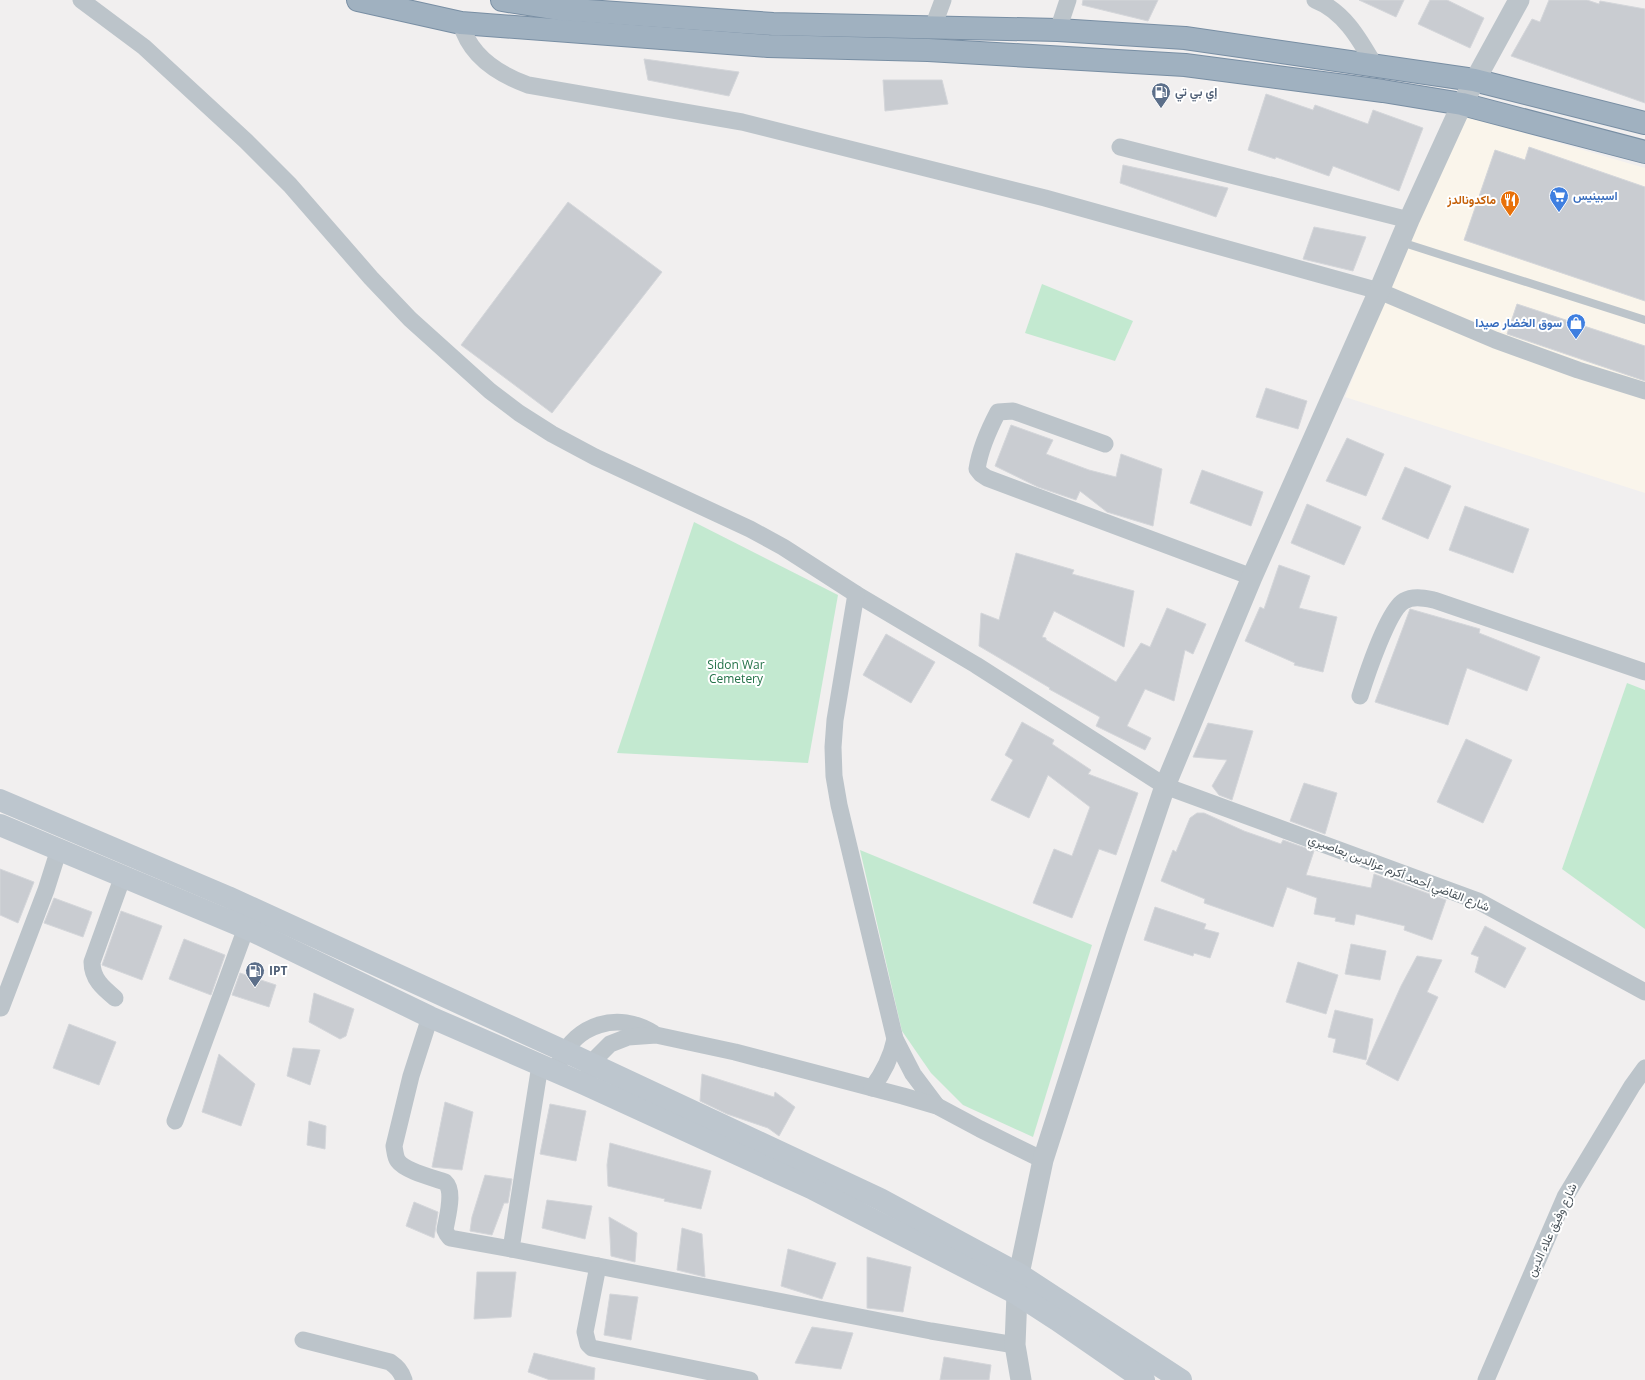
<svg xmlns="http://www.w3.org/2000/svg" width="1645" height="1380" font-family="'Open Sans',Vazirmatn,sans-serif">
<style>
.commercial{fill:#faf5eb}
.green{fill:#c3e9d0}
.building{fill:#c9ccd1;stroke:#d4d6da}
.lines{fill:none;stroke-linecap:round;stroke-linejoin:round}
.trunk-casing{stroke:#788ea3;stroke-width:24}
.service{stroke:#bcc4ca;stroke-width:8}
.minor{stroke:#bcc4ca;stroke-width:17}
.tertiary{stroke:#bcc4ca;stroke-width:21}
.secondary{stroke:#bdc6ce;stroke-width:22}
.trunk{stroke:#a0b1c0;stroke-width:22}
.labels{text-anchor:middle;stroke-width:4;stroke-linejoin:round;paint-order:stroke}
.service-label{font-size:12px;font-weight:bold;fill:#4e5e75;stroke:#fff;text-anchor:start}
.shop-label{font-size:12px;font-weight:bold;fill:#366cbe;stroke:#fff;text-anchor:start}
.food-label{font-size:12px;font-weight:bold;fill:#c56008;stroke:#fff;text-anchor:end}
.park-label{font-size:12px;fill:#237248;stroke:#fff}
.street-label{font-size:12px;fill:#49535a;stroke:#fff}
</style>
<rect width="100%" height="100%" fill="#f1efef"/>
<polygon class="commercial" points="1460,114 1645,168 1645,493 1345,397"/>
<g class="green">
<polygon points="1042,284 1133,321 1115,361 1025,333"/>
<polygon points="694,522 838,595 808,763 617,753"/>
<polygon points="1627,683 1645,690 1645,929 1562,869"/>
<polygon points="860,850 1092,945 1033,1137 963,1105 931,1073 902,1031"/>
</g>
<g class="building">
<polygon points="1083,0 1158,0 1148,21 1082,5"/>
<polygon points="1359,0 1404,0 1396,17"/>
<polygon points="1430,0 1447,0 1484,18 1470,48 1418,24"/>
<polygon points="1549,0 1587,0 1599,4 1600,1 1645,9 1645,103 1511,56 1532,19 1540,22"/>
<polygon points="644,59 739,72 729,96 648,80"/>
<polygon points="883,80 942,80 948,104 885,111"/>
<polygon points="1266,94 1313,110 1315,105 1368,124 1373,110 1423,128 1399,191 1333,166 1329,176 1276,157 1275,159 1248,150"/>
<polygon points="1529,147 1645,187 1645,301 1464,240 1495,150 1525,160"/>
<polygon points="1123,165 1228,188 1216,217 1120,183"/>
<polygon points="568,202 662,272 552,413 461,345"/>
<polygon points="1314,227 1366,237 1353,271 1303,259"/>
<polygon points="1517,304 1645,346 1645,381 1507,334"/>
<polygon points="1266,388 1307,401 1298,429 1256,417"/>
<polygon points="1011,425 1053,440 1046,454 1089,470 1116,477 1121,454 1162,469 1153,526 1107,512 1080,491 1076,500 1038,487 995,466"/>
<polygon points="1347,438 1384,454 1366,496 1326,481"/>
<polygon points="1405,467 1451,486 1428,539 1382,519"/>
<polygon points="1202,470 1263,492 1251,526 1190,503"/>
<polygon points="1307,504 1361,527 1344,565 1291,543"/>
<polygon points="1465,506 1529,529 1513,573 1449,550"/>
<polygon points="1016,553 1074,570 1072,574 1134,591 1124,647 1054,611 1042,637 1046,638 1046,640 1116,682 1141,643 1150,647 1167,608 1206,624 1193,654 1185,650 1174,701 1145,689 1127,726 1151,738 1145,750 1096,726 1100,717 1049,689 1050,688 979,646 981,613 999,620"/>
<polygon points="1279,565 1310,576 1299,608 1337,617 1323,672 1294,665 1295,663 1245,641 1260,607 1264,609"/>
<polygon points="1410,609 1480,629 1479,633 1540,657 1527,691 1467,668 1448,725 1375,702"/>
<polygon points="886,634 935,662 911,703 863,675"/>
<polygon points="1022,722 1054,740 1052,744 1091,770 1088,774 1138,793 1116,855 1099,849 1072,918 1033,903 1054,849 1072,856 1090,807 1048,775 1029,818 991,800 1013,760 1005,755"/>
<polygon points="1208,723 1253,731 1232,800 1219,795 1212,786 1227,760 1193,757"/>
<polygon points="1466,739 1512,760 1483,823 1437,802"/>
<polygon points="1304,783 1337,793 1325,834 1290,821"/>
<polygon points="1197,813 1204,813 1244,831 1281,844 1283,840 1314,851 1306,875 1371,888 1374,874 1446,900 1432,940 1404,930 1405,926 1356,914 1354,925 1335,921 1336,918 1314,914 1317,898 1287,887 1273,927 1204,903 1205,899 1161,881 1173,850 1176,852 1190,818"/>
<polygon points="0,869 34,882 18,923 0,915"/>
<polygon points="54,898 92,912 83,937 44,923"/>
<polygon points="1155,907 1206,924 1204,929 1219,933 1210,958 1194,953 1193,956 1144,940"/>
<polygon points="121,911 162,926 142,980 102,965"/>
<polygon points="1485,926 1526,948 1505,988 1475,972 1479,957 1471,954"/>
<polygon points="184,939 225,955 211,995 169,979"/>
<polygon points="1351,944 1386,951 1380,980 1345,974"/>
<polygon points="1417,956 1442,960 1427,992 1438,997 1398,1081 1366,1064 1401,986"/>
<polygon points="1298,962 1338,975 1326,1014 1286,1002"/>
<polygon points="240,973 276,985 269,1007 232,995"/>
<polygon points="314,993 354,1009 346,1036 340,1039 309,1022"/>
<polygon points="1335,1010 1373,1019 1366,1060 1333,1052 1336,1039 1328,1037"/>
<polygon points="69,1024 116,1042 99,1085 53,1068"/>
<polygon points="293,1048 320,1050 310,1085 287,1076"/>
<polygon points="219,1054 255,1084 241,1126 202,1112"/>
<polygon points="702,1074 774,1097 775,1092 795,1107 779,1136 768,1128 727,1114 700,1101"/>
<polygon points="445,1102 473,1112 462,1170 432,1167"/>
<polygon points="550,1104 586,1111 576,1161 540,1154"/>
<polygon points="309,1121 326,1126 325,1149 307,1145"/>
<polygon points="610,1143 711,1171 701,1209 664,1201 665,1199 608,1186 607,1165"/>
<polygon points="485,1175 512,1179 508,1203 504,1203 492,1235 470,1231 472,1217"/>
<polygon points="547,1200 592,1206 585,1239 542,1228"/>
<polygon points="414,1202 438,1212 434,1238 406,1226"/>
<polygon points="609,1217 637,1233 635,1262 611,1256"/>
<polygon points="682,1228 702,1234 705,1277 677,1270"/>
<polygon points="788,1249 836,1263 822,1299 781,1286"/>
<polygon points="867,1257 911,1267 903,1312 867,1308"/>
<polygon points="477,1272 516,1272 511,1317 474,1319"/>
<polygon points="610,1294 638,1297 631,1340 604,1335"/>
<polygon points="812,1327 853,1333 841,1369 795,1363"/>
<polygon points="534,1353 595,1368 594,1380 550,1380 528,1372"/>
<polygon points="944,1357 991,1365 989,1380 940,1380"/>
</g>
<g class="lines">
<defs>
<g id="trunk">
<polyline points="358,0 461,23 768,46 928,50 1185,65 1383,91 1462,104 1645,152"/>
<polyline points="502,0 559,9 773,24 1058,30 1185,38 1474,80 1645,123"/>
</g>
</defs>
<use href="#trunk" class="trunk-casing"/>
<polyline class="service" points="1401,242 1645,320"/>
<g class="minor">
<polyline points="81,0 144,47 246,141 290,185 371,278 410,319 490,391 519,413 552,434 595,457 750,529 783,547 856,594 976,665 1165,786 1478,901 1645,992"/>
<path d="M 1315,0 C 1344,11 1360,40 1375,66"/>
<path d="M 461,23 C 469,55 498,74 528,85 L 742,122 L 1045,198 L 1379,291 L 1495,340 L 1578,370 L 1645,391"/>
<polyline points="933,27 943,0"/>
<polyline points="1058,30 1068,0"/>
<polyline points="1120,147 1409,220"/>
<path d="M 1105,444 L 1013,411 L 998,412 C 989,429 980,450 977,469 L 981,474 L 987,478 L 1252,577"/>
<polyline points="856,594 835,720 833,747 834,776 839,805 895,1039 913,1074 937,1106"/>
<path d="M 1360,696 C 1366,677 1388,610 1404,601 C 1413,596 1423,598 1434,600 L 1645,672"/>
<path d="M 115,998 C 103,988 92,979 92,962 L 123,876"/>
<polyline points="1,1008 46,890 59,849"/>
<path d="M 430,1017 L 411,1076 L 394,1146 C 395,1151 395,1157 398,1161 C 405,1171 434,1178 445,1182 C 455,1191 447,1217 445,1230 L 447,1234 L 450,1238 L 511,1249"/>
<path d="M 560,1061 C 576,1024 618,1011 653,1033"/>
<polyline points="540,1065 511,1249 931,1331 1015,1345"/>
<polyline points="588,1076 597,1057 610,1044 628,1037 656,1035 735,1052 903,1096 937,1106 980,1129 1043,1160"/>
<path d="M 872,1088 C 884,1072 891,1058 895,1039"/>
<polyline points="175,1121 246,928"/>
<polyline points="598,1266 585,1332 588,1344 592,1348 750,1380"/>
<path d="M 303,1340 L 390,1362 C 397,1367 401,1371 404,1380"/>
<polyline points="1486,1380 1565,1197 1632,1086 1645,1068"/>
</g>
<g class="tertiary">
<polyline points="1019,1274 1043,1160 1116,932 1165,786 1252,577 1379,291 1409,220 1462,104 1519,0"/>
<polyline points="1017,1294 1015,1345 1021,1380"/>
</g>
<g class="secondary">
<polyline points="0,800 228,897 564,1051 880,1199 1019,1274 1181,1380"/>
<polyline points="0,825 246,928 430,1017 584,1084 811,1188 1017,1294 1057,1320 1144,1380"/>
</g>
<use href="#trunk" class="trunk"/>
</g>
<defs>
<symbol id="fuel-pin" viewBox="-11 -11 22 30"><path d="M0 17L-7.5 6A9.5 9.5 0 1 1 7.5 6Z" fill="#5c6f8a" stroke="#fff"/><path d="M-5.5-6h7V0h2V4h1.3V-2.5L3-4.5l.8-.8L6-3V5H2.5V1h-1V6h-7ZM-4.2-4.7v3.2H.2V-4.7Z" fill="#fff"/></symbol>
<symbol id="supermarket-pin" viewBox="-11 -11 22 30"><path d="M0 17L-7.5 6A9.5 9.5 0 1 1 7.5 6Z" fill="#3f7fe0" stroke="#fff"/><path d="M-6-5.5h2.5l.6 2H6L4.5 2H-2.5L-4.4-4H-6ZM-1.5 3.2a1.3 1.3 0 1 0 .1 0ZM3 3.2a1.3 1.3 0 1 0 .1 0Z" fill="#fff"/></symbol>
<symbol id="restaurant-pin" viewBox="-11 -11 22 30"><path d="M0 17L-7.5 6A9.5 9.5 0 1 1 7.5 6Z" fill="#e8710a" stroke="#fff"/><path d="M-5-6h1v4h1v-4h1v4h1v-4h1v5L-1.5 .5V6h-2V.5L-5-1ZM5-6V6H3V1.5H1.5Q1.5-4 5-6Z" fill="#fff"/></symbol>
<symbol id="shop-pin" viewBox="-11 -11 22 30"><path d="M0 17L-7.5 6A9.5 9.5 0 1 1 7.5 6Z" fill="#3f7fe0" stroke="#fff"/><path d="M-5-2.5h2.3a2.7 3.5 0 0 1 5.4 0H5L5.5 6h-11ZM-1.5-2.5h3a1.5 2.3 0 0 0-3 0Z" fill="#fff"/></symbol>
</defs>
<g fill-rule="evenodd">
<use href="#fuel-pin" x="1150" y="81" width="22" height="30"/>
<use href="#supermarket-pin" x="1548" y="185" width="22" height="30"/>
<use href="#restaurant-pin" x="1499" y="189" width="22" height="30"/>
<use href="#shop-pin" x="1565" y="312" width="22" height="30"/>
<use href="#fuel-pin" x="244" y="960" width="22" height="30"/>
</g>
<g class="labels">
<g class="service-label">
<text x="1175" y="96">إي بي تي</text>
<text x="269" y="975">IPT</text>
</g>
<g class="shop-label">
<text x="1573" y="200">اسبينيس</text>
<text x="1562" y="327" text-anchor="end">سوق الخضار صيدا</text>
</g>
<g class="food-label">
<text x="1496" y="204">ماكدونالدز</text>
</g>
<g class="park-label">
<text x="736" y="669">Sidon War<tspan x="736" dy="14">Cemetery</tspan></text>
</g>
<g class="street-label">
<text transform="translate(1399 873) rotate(21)" y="4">شارع القاضي أحمد أكرم عزالدين بعاصيري</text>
<text transform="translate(1552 1230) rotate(-65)" y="4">شارع وفيق علاء الدين</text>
</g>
</g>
</svg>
